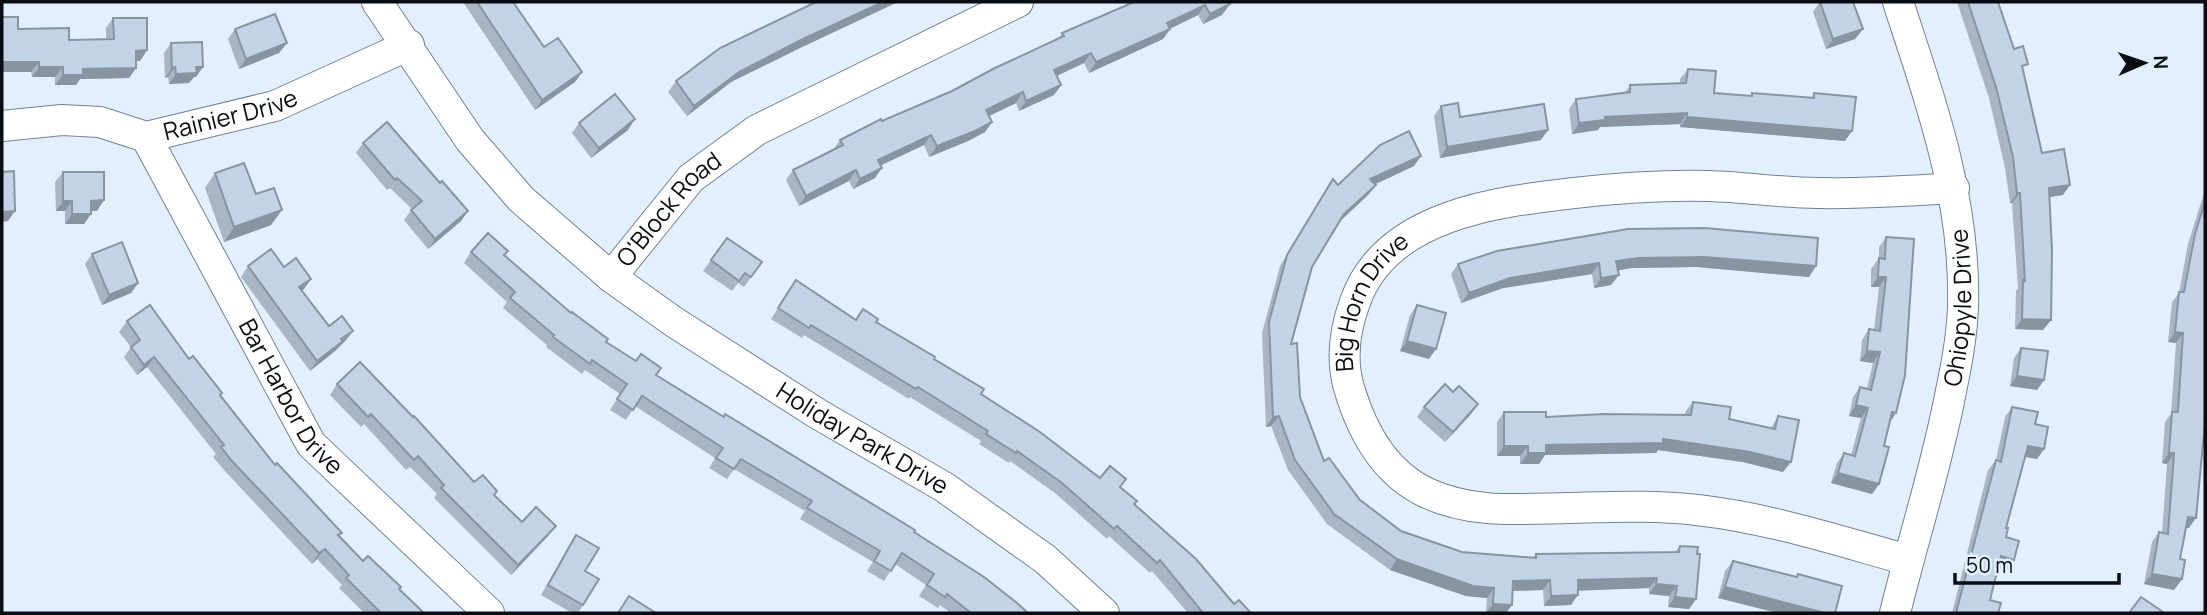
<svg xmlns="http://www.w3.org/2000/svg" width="2207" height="615" font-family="Manrope,sans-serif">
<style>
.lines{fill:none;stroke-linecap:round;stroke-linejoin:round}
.minor-casing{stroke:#738293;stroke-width:32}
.minor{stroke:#fff;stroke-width:30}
.wall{fill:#a7b5c5}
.shaded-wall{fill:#8894a0}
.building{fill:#c2d3e5;stroke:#8894a0;stroke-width:2}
.labels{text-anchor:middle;stroke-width:5;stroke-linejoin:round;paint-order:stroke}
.street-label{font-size:24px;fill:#070d12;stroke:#e2f0fe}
</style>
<rect width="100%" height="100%" fill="#e2f0fe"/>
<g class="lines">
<defs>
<g id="minor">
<path id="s1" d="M 377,2 L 470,140 L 521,199 L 611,277 L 691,178 L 757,130 L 1018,2"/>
<path id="s2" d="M 2,126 L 62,120 L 100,122 L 146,137 L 275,106 L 409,45"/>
<path id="s3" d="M 146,137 L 311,444 L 489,613"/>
<path id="s4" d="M 611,277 L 674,322 L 818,414 L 944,487 L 1045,559 L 1104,613"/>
<path id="s5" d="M 1908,560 C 1839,541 1769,518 1697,510 C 1654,505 1611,507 1568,508 C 1521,509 1472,514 1427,493 C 1384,473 1362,432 1349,388 C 1341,360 1345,329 1355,302 C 1385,215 1496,202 1574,193 C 1619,188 1664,185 1709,186 C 1745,187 1782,193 1818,193 C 1863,194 1908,191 1954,188"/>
<path id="s6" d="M 1895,613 C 1913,539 1937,466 1951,391 C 1957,363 1962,336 1963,307 C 1966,199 1931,103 1898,2"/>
</g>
</defs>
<use href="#minor" class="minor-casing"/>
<use href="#minor" class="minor"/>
</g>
<g class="wall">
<polygon points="463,2 513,2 544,47 582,72 575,82 535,110"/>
<polygon points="1134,2 1228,2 1222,15 1203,24 1198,15 1170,29 1163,39 1089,73 1084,63 1057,76 1061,85 1054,95 1019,111 1016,103 989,116 992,122 985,132 968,141 929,157 924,145 881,165 875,178 853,189 849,181 799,206 786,180 793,170 833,150 840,140 952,91 1059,38 1062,33"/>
<polygon points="1820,2 1863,29 1855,39 1826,49 1813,12"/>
<polygon points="1957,2 1998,2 2014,49 2023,71 2042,153 2063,195 2049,197 2051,320 2043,330 2015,329 2016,291 2018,288 2012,203 2010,203 2005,168 1989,98"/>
<polygon points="2,17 18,29 69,40 106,39 106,28 113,18 147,50 140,61 136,61 136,68 129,78 80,79 76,85 55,85 55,77 32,77 31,72 2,72"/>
<polygon points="235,29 287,43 279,53 239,69 228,39"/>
<polygon points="171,43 196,77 194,77 189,83 169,84 168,77 165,78 164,53"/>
<polygon points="796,50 731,82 687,116 668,92 676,81"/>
<polygon points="1688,69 1714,93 1750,96 1752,93 1811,98 1814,93 1845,141 1680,127 1680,124 1600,127 1598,130 1572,134 1569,109 1576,99 1625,93 1630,85 1680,83 1680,79"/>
<polygon points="1441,106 1460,117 1541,140 1440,158 1434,116"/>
<polygon points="579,123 628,130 591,158 572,133"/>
<polygon points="363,143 440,183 468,211 461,221 428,249 404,220 412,209 390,188 387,190 356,153"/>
<polygon points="1414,166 1375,184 1376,185 1368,195 1339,222 1312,267 1291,344 1300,397 1324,461 1360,500 1401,531 1462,552 1533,557 1536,554 1675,552 1680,546 1697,554 1696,599 1689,609 1668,607 1669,596 1649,594 1649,588 1578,590 1571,605 1544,606 1543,590 1513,591 1512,605 1506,613 1486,613 1487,598 1466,596 1390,570 1327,524 1288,470 1271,426 1266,427 1262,333 1280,266 1333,179 1338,185"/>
<polygon points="63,172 97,211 91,211 84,224 65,224 65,211 56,211 55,182"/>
<polygon points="215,173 256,194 282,210 271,225 224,242 205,188"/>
<polygon points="2205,190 2205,422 2189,528 2186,528 2180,559 2182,579 2174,590 2144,584 2152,542 2159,532 2162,533 2167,464 2162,463 2165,422 2171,414 2176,343 2168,342 2172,302 2179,293 2188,244"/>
<polygon points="1886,237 1889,424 1884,446 1879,484 1872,494 1831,483 1837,463 1844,453 1851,455 1861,418 1849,416 1853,397 1860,387 1867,388 1873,363 1860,361 1862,340 1869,329 1874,330 1879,287 1871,287 1871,269 1879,258 1879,247"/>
<polygon points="727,238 762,262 744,287 738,283 732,291 703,271"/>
<polygon points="1497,251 1816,266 1809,277 1697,267 1632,268 1618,270 1611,285 1594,288 1592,274 1503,288 1461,303 1451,274 1458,264"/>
<polygon points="471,252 505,256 606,342 656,375 724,417 914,532 1028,613 951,613 940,605 938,608 919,596 926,585 895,564 884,581 867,571 873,562 800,519 805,511 734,469 727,479 709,468 715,458 635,406 626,420 610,410 620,394 585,370 582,374 546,347 547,345 503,308 507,302 464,263"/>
<polygon points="92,254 138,283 131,293 102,305 85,264"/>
<polygon points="248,266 284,267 311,279 302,290 329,326 353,331 345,341 335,351 310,371 241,277"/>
<polygon points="796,280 855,319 876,322 934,359 981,394 1100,478 1126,479 1120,488 1135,505 1234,604 1251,613 1188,613 1152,571 1150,573 1109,536 1107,539 1055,493 1010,461 1009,463 979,444 981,441 910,397 909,399 804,335 802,338 771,319"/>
<polygon points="1417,305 1429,359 1400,351 1410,315"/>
<polygon points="127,321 189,359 222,393 220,395 275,465 342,533 339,536 363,561 399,590 424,613 364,613 339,588 342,585 317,559 312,564 224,470 213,457 216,454 147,367 137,375 124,357 131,347 119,332"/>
<polygon points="2021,348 2044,380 2037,390 2010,386 2014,358"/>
<polygon points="337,384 474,482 497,491 494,495 522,522 548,536 511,575 434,498 437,494 410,467 406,470 364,424 361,427 330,395"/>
<polygon points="1693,402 1729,419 1771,428 1778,416 1783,472 1743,462 1658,450 1656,453 1545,455 1539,464 1520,464 1520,456 1497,456 1497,422 1504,412 1546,417 1685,415 1685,412"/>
<polygon points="1424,407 1471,414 1445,442 1417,417"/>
<polygon points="2012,407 2035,424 2044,449 2037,459 2025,457 2006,528 2007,570 1998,568 1990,600 1998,613 1952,613 1988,470 1996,460 2005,417"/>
<polygon points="576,535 585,571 583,605 578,613 572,613 541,595 569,545"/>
<polygon points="1733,561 1796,577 1798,574 1835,613 1778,613 1718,598 1725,571"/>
</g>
<g class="shaded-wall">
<polygon points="883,2 898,2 796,50 731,82 687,116 694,106 739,72 803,39"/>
<polygon points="1230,4 1222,15 1203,24 1210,14"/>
<polygon points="1205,5 1198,15 1169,29 1170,29 1163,39 1089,73 1096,62 1167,23"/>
<polygon points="1863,29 1855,39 1826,49 1833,39"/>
<polygon points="287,43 279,53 239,69 246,59"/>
<polygon points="147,50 140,61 129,61 136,51"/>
<polygon points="1091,53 1084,63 1047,80 1054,70"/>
<polygon points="2,62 39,62 31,72 2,72"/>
<polygon points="39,67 63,67 55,77 32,77"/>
<polygon points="175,67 168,77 165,78 172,68"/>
<polygon points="196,67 203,67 196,77 194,77 189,83 169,84 176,74"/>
<polygon points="136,68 129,78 80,79 76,85 55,85 63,75 83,69"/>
<polygon points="582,72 575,82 535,110 542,100"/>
<polygon points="1061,85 1054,95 1019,111 1026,101"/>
<polygon points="1023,92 1016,103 979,121 986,110"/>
<polygon points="1687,113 1680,124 1600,127 1598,130 1572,134 1579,123 1605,117"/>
<polygon points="1687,117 1852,131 1845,141 1680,127"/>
<polygon points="635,119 628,130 591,158 599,148"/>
<polygon points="992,122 985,132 968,141 929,157 937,146"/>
<polygon points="1548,130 1541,140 1440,158 1447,147"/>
<polygon points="931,135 924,145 871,170 878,160"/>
<polygon points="1421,156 1414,166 1363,190 1370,179"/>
<polygon points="882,168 875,178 853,189 860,179"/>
<polygon points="856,170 849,181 799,206 806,196"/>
<polygon points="1376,185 1368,195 1337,224 1344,214"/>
<polygon points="2070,185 2063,195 2042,198 2049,188"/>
<polygon points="2017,193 2020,193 2012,203 2010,203"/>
<polygon points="104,200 97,211 84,211 91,201"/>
<polygon points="63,201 72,201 65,211 56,211"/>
<polygon points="282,210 271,225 224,242 234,227"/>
<polygon points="15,211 8,221 2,222 2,212"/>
<polygon points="468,211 461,221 428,249 435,239"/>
<polygon points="72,214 91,214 84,224 65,224"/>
<polygon points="1704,257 1816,266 1809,277 1697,267 1632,268 1609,272 1616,261 1639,258"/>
<polygon points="1599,263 1592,274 1503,288 1461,303 1469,293 1510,278"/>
<polygon points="1619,275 1611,285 1594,288 1601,278"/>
<polygon points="1878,277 1886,277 1879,287 1871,287"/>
<polygon points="311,279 304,289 292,297 299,287"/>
<polygon points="138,283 131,293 102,305 109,295"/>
<polygon points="2022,319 2051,320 2043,330 2015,329"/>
<polygon points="353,331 345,341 335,351 310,371 317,361"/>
<polygon points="2175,332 2183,333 2176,343 2168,342"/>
<polygon points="1407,341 1436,349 1429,359 1400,351"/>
<polygon points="1867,351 1880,352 1873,363 1860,361"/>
<polygon points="154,357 147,367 137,375 144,365"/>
<polygon points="2017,376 2044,380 2037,390 2010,386"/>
<polygon points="1478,404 1471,414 1445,442 1453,432"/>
<polygon points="1856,405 1868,408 1861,418 1849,416"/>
<polygon points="1892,412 1896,413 1889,424"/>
<polygon points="1279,416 1271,426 1266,427 1273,417"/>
<polygon points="1663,439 1750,452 1791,462 1783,472 1743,462 1658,450 1656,453 1545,455 1539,464 1520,464 1528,453 1546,445"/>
<polygon points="1504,446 1528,446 1520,456 1497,456"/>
<polygon points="2028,446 2044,449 2037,459 2021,456"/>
<polygon points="2169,453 2174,453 2167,464 2162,463"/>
<polygon points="1838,473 1879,484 1872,494 1831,483"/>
<polygon points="2188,517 2196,518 2189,528 2181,528"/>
<polygon points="556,526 548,536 511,575 518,565"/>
<polygon points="325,549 317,559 312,564 319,553"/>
<polygon points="2001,556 2014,560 2007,570 1994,566"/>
<polygon points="1397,559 1494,588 1487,598 1466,596 1390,570"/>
<polygon points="2152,574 2182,579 2174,590 2144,584"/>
<polygon points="1657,578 1649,588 1571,591 1578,580"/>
<polygon points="1550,580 1543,590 1506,591 1513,581"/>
<polygon points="1656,584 1677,586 1669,596 1649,594"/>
<polygon points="1725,587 1825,613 1778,613 1718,598"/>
<polygon points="1578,595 1571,605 1544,606 1551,596"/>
<polygon points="1675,597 1696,599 1689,609 1668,607"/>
<polygon points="1493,604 1512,605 1506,613 1486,613"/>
</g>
<g class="building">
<polygon points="477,2 513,2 544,47 558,38 582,72 542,100"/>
<polygon points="816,2 883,2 803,39 739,72 694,106 676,81 720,48"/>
<polygon points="1134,2 1228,2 1230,4 1210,14 1205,5 1167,23 1170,29 1096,62 1091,53 1054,70 1061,85 1026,101 1023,92 986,110 992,122 975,131 937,146 931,135 878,160 882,168 860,179 856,170 806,196 793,170 843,145 840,140 881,119 882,121 952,91 995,68 1064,36 1062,33"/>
<polygon points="1820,2 1853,2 1863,29 1833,39"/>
<polygon points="1968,2 1998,2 2014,49 2023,46 2028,64 2022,66 2042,153 2064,149 2070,185 2049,188 2052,251 2051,320 2022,319 2023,280 2025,281 2020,193 2017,193 2013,157 1996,87"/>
<polygon points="275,14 287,43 246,59 235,29"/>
<polygon points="2,17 18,17 18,29 69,28 69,40 114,39 113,18 147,18 147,50 136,51 136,68 83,69 83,75 63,75 63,67 39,67 39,62 2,62"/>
<polygon points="202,42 203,67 196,67 197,73 176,74 175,67 172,68 171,43"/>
<polygon points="1688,69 1716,71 1714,93 1752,96 1752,93 1814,98 1814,93 1856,97 1852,131 1687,117 1687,113 1605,117 1605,120 1579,123 1576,99 1630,92 1630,85 1686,83"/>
<polygon points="615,94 635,119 599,148 579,123"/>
<polygon points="1458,103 1460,117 1544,104 1548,130 1447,147 1441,106"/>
<polygon points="387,122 440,183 442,181 468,211 435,239 411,210 422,201 397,178 395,180 363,143"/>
<polygon points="1409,131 1421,156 1370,179 1376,185 1344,214 1312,267 1291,344 1297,343 1300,397 1324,461 1329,458 1360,500 1401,531 1462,552 1536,558 1536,554 1679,552 1680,546 1698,547 1697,554 1700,554 1696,599 1675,597 1677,586 1656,584 1657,578 1578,580 1578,595 1551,596 1550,580 1513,581 1512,605 1493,604 1494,588 1473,586 1397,559 1334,514 1295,460 1279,416 1273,417 1269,322 1287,255 1333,179 1338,185 1380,145"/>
<polygon points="244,163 256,194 274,188 282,210 234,227 215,173"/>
<polygon points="14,171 15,211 2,212 2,172"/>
<polygon points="63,172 104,172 104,200 91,201 91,214 72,214 72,201 63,201"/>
<polygon points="2205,202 2205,422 2196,518 2188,517 2180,559 2185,560 2182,579 2152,574 2159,532 2168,534 2174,453 2169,453 2172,412 2178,412 2183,333 2175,332 2179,292 2184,292 2195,234"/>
<polygon points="1705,228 1818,238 1816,266 1704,257 1639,258 1616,261 1619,275 1601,278 1599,263 1510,278 1469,293 1458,264 1497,251 1628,229"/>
<polygon points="488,233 508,251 504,255 571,313 572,312 608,339 606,342 636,361 641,354 661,368 656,375 724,417 725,414 915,530 914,532 984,577 1017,603 1028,613 971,613 947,594 945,597 927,585 934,574 902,553 891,571 874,561 880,551 807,508 812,501 741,459 734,469 716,458 723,448 642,396 633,410 617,399 627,384 592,360 590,364 553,337 554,335 510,298 515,292 471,252"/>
<polygon points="1886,237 1914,239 1905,375 1896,413 1892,412 1884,446 1889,447 1879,484 1838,473 1844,453 1855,456 1868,408 1856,405 1860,387 1871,390 1880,352 1867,351 1869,329 1880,331 1886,277 1878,277 1879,258 1885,259"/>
<polygon points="727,238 762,262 751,277 745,273 739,281 711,260"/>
<polygon points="122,242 138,283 109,295 92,254"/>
<polygon points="271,249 284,267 296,258 311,279 299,287 329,326 342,316 353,331 341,339 343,341 317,361 248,266"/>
<polygon points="796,280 856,320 863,309 878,319 876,322 935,357 934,359 984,389 981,394 1040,432 1100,478 1110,466 1126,479 1120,487 1137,501 1134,504 1196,559 1234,604 1239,600 1251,613 1203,613 1160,560 1157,563 1117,526 1114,529 1062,483 1017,451 1016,453 986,434 988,431 918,387 916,389 811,325 809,328 778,308"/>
<polygon points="150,305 189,359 193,356 222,393 220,395 275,465 277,463 342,533 338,535 363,561 368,556 401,587 399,589 424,613 381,613 346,578 349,575 325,549 319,553 231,460 221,447 224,445 154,357 144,365 131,347 140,340 127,321"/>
<polygon points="1417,305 1446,313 1436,349 1407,341"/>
<polygon points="2021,348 2048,351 2044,380 2017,376"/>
<polygon points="360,362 413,417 414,416 474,482 483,475 497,491 494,495 522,522 536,507 556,526 518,565 441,488 444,485 418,456 414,460 371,414 368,417 337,384"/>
<polygon points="1445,384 1453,392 1459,386 1478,404 1453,432 1424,407"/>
<polygon points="1693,402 1731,407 1729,419 1775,429 1778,416 1799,420 1791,462 1750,452 1663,439 1663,443 1546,445 1546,453 1528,453 1528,446 1504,446 1504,412 1546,412 1546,417 1604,414 1691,415"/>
<polygon points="2012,407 2038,412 2035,424 2048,427 2044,449 2028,446 2006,528 2008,528 2006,537 2019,541 2014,560 2001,556 1990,600 2001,603 1998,613 1956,613 1996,460 2001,462"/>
<polygon points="576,535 599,548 585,571 599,579 583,605 548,585"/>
<polygon points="1733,561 1797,577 1798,574 1842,586 1835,613 1825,613 1725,587"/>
<polygon points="629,596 656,613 618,613"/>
<polygon points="2141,597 2163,612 2163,613 2129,613"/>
</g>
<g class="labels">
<g class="street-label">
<text dy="8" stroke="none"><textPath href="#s2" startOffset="234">Rainier Drive</textPath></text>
<text dy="8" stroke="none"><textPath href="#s1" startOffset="453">O'Block Road</textPath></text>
<text dy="8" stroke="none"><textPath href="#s6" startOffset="313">Ohiopyle Drive</textPath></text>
<text dy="8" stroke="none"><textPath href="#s5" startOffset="718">Big Horn Drive</textPath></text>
<text dy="8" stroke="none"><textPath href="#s3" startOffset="298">Bar Harbor Drive</textPath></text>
<text dy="8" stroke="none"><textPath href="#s4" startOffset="299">Holiday Park Drive</textPath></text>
</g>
</g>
<rect width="2207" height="615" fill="none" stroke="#070d12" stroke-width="7"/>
<g transform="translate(2144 63) rotate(88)" stroke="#e2f0fe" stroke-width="5" paint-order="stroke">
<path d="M0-5L12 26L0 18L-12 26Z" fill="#070d12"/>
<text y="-10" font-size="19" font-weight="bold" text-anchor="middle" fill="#070d12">N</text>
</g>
<path d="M1955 573v10h164v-10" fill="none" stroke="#070d12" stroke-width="3.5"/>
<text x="1966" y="573" font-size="21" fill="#070d12" stroke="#e2f0fe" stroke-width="5" paint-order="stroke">50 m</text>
</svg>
